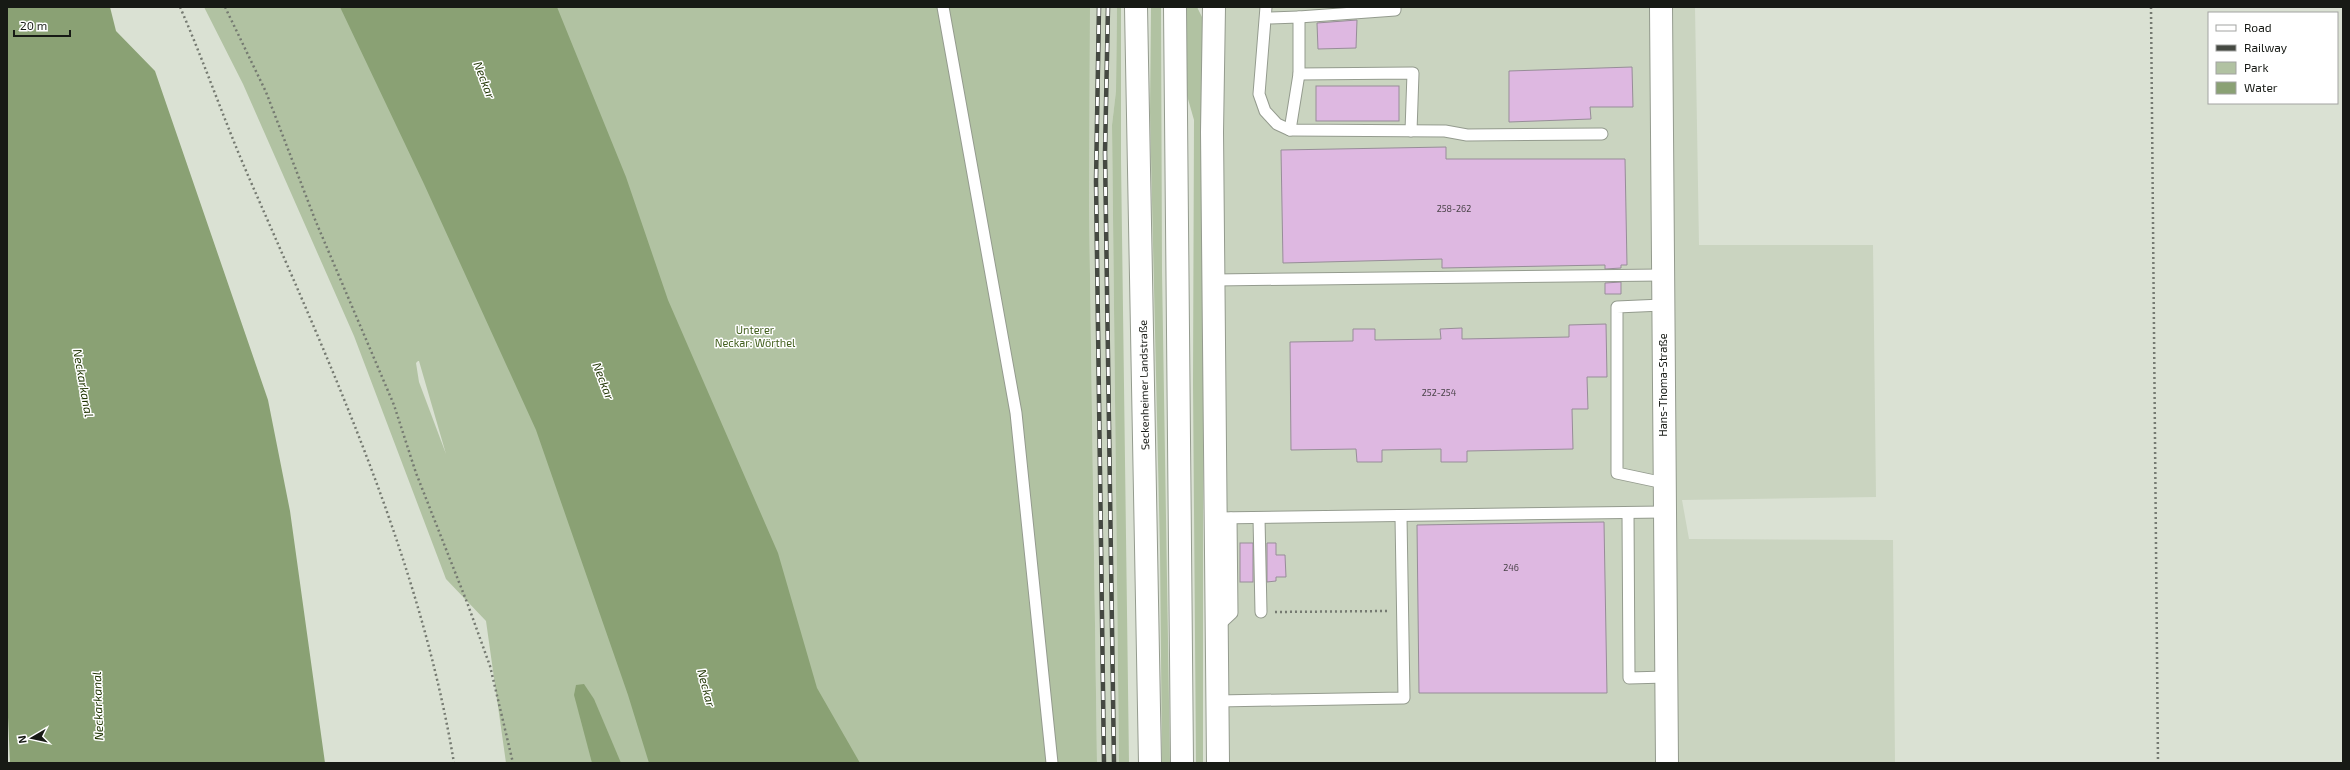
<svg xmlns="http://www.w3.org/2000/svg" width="2350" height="770" font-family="'Exo 2',sans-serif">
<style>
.built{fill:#cad4c0}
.green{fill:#b1c2a2;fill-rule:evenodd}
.water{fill:#8aa174}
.building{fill:#deb8e1;stroke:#978d98}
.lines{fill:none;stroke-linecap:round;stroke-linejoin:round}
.lane-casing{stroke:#949b8e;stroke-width:13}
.street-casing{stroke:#949b8e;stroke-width:24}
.secondary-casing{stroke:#949b8e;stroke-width:24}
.path{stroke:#757a71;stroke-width:2.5;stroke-dasharray:2 3;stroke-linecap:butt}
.lane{stroke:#fff;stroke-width:11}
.street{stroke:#fff;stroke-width:22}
.secondary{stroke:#fff;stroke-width:22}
.rail-casing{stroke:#454942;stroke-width:4.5}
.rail{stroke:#fff;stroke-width:3;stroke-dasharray:9;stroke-linecap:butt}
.labels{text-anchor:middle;stroke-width:3;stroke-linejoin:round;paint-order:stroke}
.number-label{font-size:9px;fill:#494248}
.park-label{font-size:11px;fill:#43601f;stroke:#fff}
.street-label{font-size:11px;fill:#171a15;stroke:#fff}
.water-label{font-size:12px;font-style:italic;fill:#1e3300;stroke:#fff}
</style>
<rect width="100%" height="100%" fill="#dae1d3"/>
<g class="built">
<polygon points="1090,7 1117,7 1116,91 1112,125 1119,763 1097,763 1089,206"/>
<polygon points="1220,7 1695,7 1699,245 1873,245 1876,497 1682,500 1689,539 1893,540 1895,763 1228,763"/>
</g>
<g class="green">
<path d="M 204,7 L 1090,7 L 1089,206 L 1097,763 L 506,763 L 486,621 L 446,579 L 354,336 L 243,84 ZM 418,361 L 419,361 L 446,454 L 419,382 L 416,363 Z"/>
<polygon points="1117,7 1121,7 1121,159 1129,763 1119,763 1112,125 1116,91"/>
<polygon points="1151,7 1161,7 1162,272 1170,763 1162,763 1160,551 1150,112"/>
<polygon points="1186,7 1197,7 1203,19 1203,763 1196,763 1193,384 1194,120 1186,92"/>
</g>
<g class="water">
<polygon points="7,7 110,7 116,31 155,71 268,400 290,511 325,763 10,763 7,694"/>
<polygon points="340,7 557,7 626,177 668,300 778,553 817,688 860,763 649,763 628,695 536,430 424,184"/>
<polygon points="584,684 594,699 621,763 592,763 574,695 576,685"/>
</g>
<g class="building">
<polygon points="1357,20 1356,48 1318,49 1317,23"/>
<polygon points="1632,67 1633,107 1590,107 1591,119 1509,122 1509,71"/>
<rect x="1316" y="86" width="83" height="35"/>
<polygon points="1446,147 1446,159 1625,159 1627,265 1621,265 1621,268 1605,269 1605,265 1442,268 1442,259 1283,263 1281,150"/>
<polygon points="1621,282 1621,294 1605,294 1605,283"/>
<polygon points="1606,324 1607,377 1587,377 1588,409 1572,409 1573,449 1467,451 1467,462 1441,462 1441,449 1382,450 1382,462 1357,462 1356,449 1291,450 1290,342 1353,341 1353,329 1375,329 1375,340 1441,339 1440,329 1462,328 1462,339 1569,337 1569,325"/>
<polygon points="1604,522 1607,693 1419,693 1417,525"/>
<rect x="1240" y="543" width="13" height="39"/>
<polygon points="1267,543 1276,543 1276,555 1285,555 1286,577 1276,577 1276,581 1267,582"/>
</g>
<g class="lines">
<defs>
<g id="lane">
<polyline points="943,7 1016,413 1052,763"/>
<polyline points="1266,7 1259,94 1265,111 1277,124 1290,130 1445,131 1467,135 1602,134"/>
<polyline points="1299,17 1395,10 1395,7"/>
<polyline points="1266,18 1299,17 1299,74 1290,130"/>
<polyline points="1299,74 1413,73 1411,131"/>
<polyline points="1214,280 1662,275"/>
<polyline points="1662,305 1617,307 1617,473 1664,483"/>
<polyline points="1628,513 1629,678 1666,677"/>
<polyline points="1215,518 1664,512"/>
<polyline points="1259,518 1261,612"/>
<polyline points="1217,627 1232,613 1231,518"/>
<polyline points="1217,701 1404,698 1401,517"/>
</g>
<g id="street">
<polyline points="1214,7 1212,132 1218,763"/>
<polyline points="1661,7 1667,763"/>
</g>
<g id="secondary">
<polyline points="1136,7 1150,763"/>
<polyline points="1175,7 1182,763"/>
</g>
</defs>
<use href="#lane" class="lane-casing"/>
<use href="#street" class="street-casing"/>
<use href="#secondary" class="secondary-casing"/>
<g class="path">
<path d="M 180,7 C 205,64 225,123 250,180 C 332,368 420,559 454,763"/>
<polyline points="225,7 266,92 316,222 394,405 416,473 468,605 490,666 513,763"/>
<polyline points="2151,7 2158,763"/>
<polyline points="1275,612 1388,611"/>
</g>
<use href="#lane" class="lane"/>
<use href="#street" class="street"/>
<use href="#secondary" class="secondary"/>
<defs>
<g id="rail">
<polyline points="1099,7 1096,181 1104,763"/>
<polyline points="1108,7 1105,153 1114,763"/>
</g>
</defs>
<use href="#rail" class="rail-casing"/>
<use href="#rail" class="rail"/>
</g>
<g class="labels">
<g class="number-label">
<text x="1454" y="212">258-262</text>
<text x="1439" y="396">252-254</text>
<text x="1511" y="571">246</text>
</g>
<g class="park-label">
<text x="755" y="334">Unterer<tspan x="755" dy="13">Neckar: Wörthel</tspan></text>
</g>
<g class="street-label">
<text transform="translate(1144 385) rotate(-91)" y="4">Seckenheimer Landstraße</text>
<text transform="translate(1663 385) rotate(-90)" y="4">Hans-Thoma-Straße</text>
</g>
<g class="water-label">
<text transform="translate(484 80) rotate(69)" y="4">Neckar</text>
<text transform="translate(603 381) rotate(69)" y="4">Neckar</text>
<text transform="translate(83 383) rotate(80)" y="4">Neckarkanal</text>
<text transform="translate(706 688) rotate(75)" y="4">Neckar</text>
<text transform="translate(98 706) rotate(-92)" y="4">Neckarkanal</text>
</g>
</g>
<rect width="2350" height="770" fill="none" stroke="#171a15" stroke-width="16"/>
<rect x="2208" y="12" width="130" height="92" fill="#ffffff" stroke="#a2a3a1"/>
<rect x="2216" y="25" width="20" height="6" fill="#ffffff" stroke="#a2a3a1"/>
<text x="2244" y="32" font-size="12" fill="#171a15">Road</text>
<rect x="2216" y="45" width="20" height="6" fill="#454942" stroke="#a2a3a1"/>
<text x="2244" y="52" font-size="12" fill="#171a15">Railway</text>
<rect x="2216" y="62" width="20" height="12" fill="#b1c2a2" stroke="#a2a3a1"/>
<text x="2244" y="72" font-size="12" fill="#171a15">Park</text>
<rect x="2216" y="82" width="20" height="12" fill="#8aa174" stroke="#a2a3a1"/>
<text x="2244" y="92" font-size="12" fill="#171a15">Water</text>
<g transform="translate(32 738) rotate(261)" stroke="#ffffff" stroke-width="3" paint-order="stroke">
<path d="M0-3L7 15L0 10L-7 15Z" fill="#171a15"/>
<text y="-6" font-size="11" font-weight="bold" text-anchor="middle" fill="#171a15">N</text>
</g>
<path d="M14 30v6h56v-6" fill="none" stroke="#171a15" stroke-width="2"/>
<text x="20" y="30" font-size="12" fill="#171a15" stroke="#ffffff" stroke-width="3" paint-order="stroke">20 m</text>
</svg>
